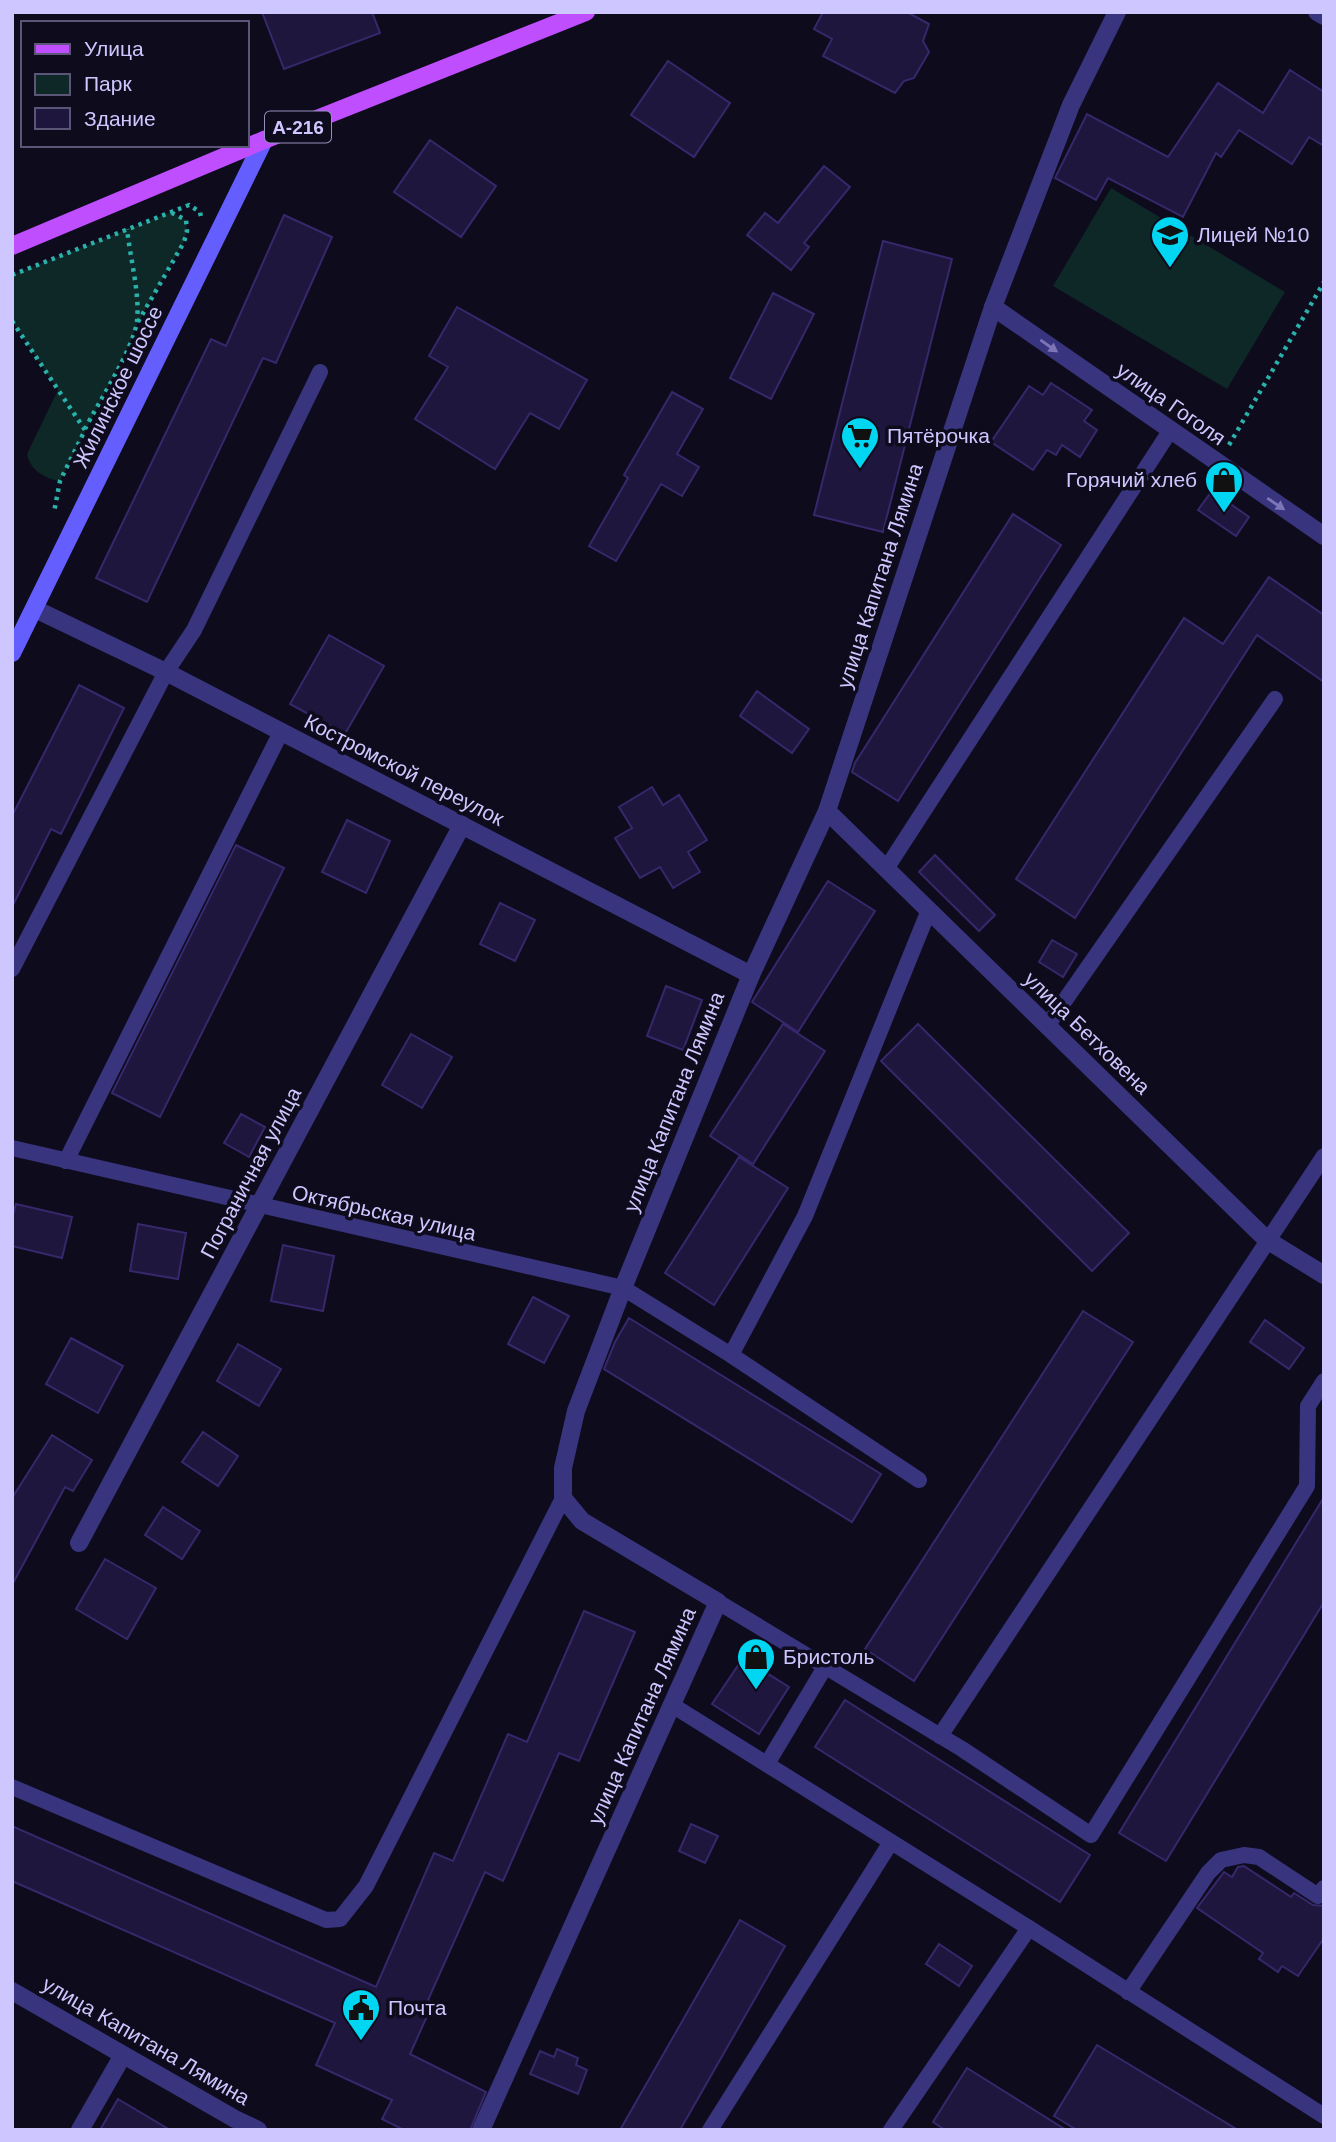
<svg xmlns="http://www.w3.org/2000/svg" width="1336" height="2142" font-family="Arial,sans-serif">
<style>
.green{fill:#0e2727}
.building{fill:#1f163e;stroke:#36286b;stroke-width:2}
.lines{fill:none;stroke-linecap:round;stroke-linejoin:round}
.path{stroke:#29b1aa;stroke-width:4.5;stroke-dasharray:3.5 5;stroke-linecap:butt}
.lane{stroke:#38347e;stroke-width:16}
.street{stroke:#38347e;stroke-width:18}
.secondary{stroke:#645eff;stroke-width:18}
.primary{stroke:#bf4eff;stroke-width:18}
.oneway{fill:#7c76b8}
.labels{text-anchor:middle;stroke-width:7;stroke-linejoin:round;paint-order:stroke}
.shield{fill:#0e0b1d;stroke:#948fbb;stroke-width:2}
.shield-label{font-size:19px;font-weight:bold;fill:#cec7ff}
.poi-label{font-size:21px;fill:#cec7ff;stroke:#0e0b1d;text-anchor:start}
.street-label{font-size:21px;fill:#cec7ff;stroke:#0e0b1d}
</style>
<rect width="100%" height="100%" fill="#0e0b1d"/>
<g class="green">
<polygon points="1111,188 1285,292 1227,389 1053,286"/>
<path d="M 171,212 L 186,220 L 187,231 L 184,242 L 137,324 L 130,343 L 60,481 C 45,479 30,470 27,454 L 58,390 L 12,321 L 12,275 Z"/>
</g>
<g class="building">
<polygon points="262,12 372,12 380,33 284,69"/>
<polygon points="823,12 907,12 929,24 923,41 929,52 914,78 904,81 895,93 823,56 832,39 814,29"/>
<polygon points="668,61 730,103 694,157 631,115"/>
<polygon points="1290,70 1324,92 1324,146 1309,137 1292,164 1239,130 1221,157 1216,153 1183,217 1108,178 1096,200 1055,178 1087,114 1168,157 1218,83 1263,113"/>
<polygon points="430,140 496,186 461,237 394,192"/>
<polygon points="824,166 850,187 804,243 809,247 791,270 747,235 765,213 778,223"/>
<polygon points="284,215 332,237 276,363 263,358 147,602 96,578 211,339 226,346"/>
<polygon points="883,241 952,259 883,532 814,515"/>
<polygon points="773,293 814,314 771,399 730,378"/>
<polygon points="457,307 587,380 559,429 530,413 495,469 415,419 448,367 429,356"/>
<polygon points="1051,383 1092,410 1084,421 1097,430 1080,457 1062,445 1056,455 1047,450 1033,470 991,442 1029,386 1043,395"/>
<polygon points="672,392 703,409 677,454 699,467 682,496 661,484 616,561 589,546 628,478 624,475"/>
<polygon points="1212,491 1249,517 1236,536 1198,510"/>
<polygon points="1013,514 1061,545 898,801 852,772 855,763"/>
<polygon points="1269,577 1324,615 1324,682 1257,635 1075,918 1016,879 1184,618 1223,644"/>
<polygon points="329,635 384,666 345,734 290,704"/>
<polygon points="79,685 124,708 61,834 51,829 12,907 12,816"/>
<polygon points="757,691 809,729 792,753 740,716"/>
<polygon points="652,787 663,805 679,795 707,840 688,852 700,872 673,888 660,867 640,878 615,838 632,828 619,807"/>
<polygon points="347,820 390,841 366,893 322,872"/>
<polygon points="236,845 284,868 160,1117 112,1093"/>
<polygon points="935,855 995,915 979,931 919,872"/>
<polygon points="828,881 875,911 798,1032 752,1002"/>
<polygon points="500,903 535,920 515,961 480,944"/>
<polygon points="1052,940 1077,954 1063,977 1039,962"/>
<polygon points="666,986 702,1000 683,1050 647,1036"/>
<polygon points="783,1024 825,1051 753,1164 710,1136"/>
<polygon points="918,1024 1129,1233 1092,1271 881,1061"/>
<polygon points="411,1034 452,1057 422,1108 382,1085"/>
<polygon points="241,1114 265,1127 249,1157 224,1143"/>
<polygon points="739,1157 788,1188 714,1305 665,1273"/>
<polygon points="16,1204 72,1217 62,1258 12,1246 12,1218"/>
<polygon points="138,1224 186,1233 178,1279 130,1271"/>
<polygon points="283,1245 334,1256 323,1311 271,1301"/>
<polygon points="533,1297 569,1316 544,1363 508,1344"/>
<polygon points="1083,1311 1133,1342 914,1681 865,1649"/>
<polygon points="629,1318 881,1474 852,1522 604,1369 615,1342"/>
<polygon points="1265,1320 1304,1348 1289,1369 1250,1342"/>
<polygon points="71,1338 123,1366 98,1413 46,1384"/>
<polygon points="238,1344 281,1369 259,1406 217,1381"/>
<polygon points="203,1432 238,1456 218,1486 182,1462"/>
<polygon points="52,1435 92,1460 73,1491 65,1487 12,1585 12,1498"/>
<polygon points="1324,1497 1324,1602 1166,1861 1119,1833"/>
<polygon points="163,1507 200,1531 182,1559 145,1535"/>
<polygon points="105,1559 156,1588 127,1639 76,1609"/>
<polygon points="584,1611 635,1632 579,1761 559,1753 503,1881 485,1872 428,2000 433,2003 410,2054 486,2092 470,2130 404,2130 382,2119 392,2100 316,2065 335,2023 12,1881 12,1826 376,1987 434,1853 453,1861 508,1734 527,1742"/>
<polygon points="743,1658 789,1687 759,1734 712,1704"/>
<polygon points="845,1700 1090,1855 1060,1902 815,1747"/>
<polygon points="691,1824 718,1836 705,1863 679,1851"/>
<polygon points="1244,1866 1291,1897 1294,1893 1313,1905 1324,1906 1324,1938 1298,1976 1282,1966 1278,1972 1259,1959 1263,1953 1197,1908 1224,1872 1232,1877 1238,1867"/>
<polygon points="740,1920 785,1946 680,2130 620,2130"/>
<polygon points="939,1944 972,1966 959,1986 926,1964"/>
<polygon points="1097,2045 1238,2130 1077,2130 1054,2116"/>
<polygon points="557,2049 578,2058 576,2065 587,2070 578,2094 530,2074 540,2051 554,2057"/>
<polygon points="967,2068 1066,2130 945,2130 933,2122"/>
<polygon points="118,2099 170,2130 100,2130"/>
</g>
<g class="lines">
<g class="path">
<polyline points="12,275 189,205 200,212 201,217"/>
<polyline points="12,321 85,430 60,481 54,512"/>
<polyline points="138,322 184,242 187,231 186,220 172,213"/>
<path d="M 85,429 C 98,403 134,348 137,321 C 140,294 130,257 127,229"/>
<polyline points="1229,445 1324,282"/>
</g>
<g class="lane">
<polyline points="886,869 1170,431"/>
<polyline points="12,969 166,672 194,630 320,372"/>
<polyline points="1047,1026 1275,699"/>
<polyline points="12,1148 623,1288 731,1355 919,1480"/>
<polyline points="66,1161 281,732"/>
<polyline points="731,1355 805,1216 929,910"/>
<polyline points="718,1602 962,1749 1091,1835 1307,1486 1308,1406 1324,1381"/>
<polyline points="672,1705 1029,1928 1324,2116"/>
<polyline points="940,1736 1324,1156"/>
<polyline points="767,1764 825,1667"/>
<polyline points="12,1787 326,1920 340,1919 366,1886 563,1498"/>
<polyline points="1128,1992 1208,1873 1221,1860 1244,1855 1259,1857 1318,1896 1324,1888"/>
<polyline points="710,2130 891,1842"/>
<polyline points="891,2130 1029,1928"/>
</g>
<g class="street">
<polyline points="1317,12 1324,16"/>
<polyline points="993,307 1324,536"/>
<polyline points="35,609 166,672 751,975"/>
<polyline points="827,811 1267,1240 1324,1275"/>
<polyline points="79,1543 462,825"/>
<polyline points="12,1991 235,2119 258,2130"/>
<polyline points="80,2130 123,2055"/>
<polyline points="481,2130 718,1602 582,1521 563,1498 563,1468 576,1411 623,1288 751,975 827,811 993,307 1071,105 1117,12"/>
</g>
<polyline class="secondary" points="12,653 264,140"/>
<polyline class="primary" points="12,246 264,140 586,12"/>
</g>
<defs><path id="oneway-solid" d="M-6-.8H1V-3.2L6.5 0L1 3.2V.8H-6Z" transform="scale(1.75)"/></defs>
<g class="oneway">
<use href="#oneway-solid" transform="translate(1049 346) rotate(35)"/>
<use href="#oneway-solid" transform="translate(1276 504) rotate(34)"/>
</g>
<defs>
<symbol id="school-pin" viewBox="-11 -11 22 30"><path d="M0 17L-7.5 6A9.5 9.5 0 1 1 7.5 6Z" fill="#00d6f2" stroke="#0e0b1d"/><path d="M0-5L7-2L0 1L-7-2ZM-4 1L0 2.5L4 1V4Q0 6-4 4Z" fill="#111"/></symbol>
<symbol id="supermarket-pin" viewBox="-11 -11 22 30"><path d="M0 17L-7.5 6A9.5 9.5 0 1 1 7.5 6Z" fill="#00d6f2" stroke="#0e0b1d"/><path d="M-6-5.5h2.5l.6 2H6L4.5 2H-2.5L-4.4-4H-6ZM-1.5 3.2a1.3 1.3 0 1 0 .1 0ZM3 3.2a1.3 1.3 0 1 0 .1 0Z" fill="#111"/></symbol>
<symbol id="shop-pin" viewBox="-11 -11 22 30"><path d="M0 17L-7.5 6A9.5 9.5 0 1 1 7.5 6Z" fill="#00d6f2" stroke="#0e0b1d"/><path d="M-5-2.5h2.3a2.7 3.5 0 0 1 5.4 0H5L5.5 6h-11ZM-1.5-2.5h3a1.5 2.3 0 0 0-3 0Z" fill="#111"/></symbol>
<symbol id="civic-pin" viewBox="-11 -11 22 30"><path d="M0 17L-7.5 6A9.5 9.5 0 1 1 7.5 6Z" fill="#00d6f2" stroke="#0e0b1d"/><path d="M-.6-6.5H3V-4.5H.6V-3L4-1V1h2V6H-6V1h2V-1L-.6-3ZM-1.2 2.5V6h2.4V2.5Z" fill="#111"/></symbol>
</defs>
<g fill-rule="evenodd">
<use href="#school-pin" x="1148" y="213" width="44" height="60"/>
<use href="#supermarket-pin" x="838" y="414" width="44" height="60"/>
<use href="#shop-pin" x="1202" y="458" width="44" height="60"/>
<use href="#shop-pin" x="734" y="1635" width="44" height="60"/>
<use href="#civic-pin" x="339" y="1986" width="44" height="60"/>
</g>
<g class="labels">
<rect class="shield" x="265" y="111.5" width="66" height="31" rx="5"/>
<g class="shield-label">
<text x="298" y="134">А-216</text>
</g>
<g class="poi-label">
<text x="1197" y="242">Лицей №10</text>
<text x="887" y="443">Пятёрочка</text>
<text x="1197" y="487" text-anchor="end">Горячий хлеб</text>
<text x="783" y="1664">Бристоль</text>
<text x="388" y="2015">Почта</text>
</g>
<g class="street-label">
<text transform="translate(118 387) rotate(-64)" y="7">Жилинское шоссе</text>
<text transform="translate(1171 404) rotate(35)" y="7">улица Гоголя</text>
<text transform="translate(880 576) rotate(-72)" y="7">улица Капитана Лямина</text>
<text transform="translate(404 770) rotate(27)" y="7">Костромской переулок</text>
<text transform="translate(1087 1033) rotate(44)" y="7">улица Бетховена</text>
<text transform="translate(674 1102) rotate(-68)" y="7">улица Капитана Лямина</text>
<text transform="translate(251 1173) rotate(-62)" y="7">Пограничная улица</text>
<text transform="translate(384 1213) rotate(13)" y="7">Октябрьская улица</text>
<text transform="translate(642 1716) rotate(-66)" y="7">улица Капитана Лямина</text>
<text transform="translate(146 2041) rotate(30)" y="7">улица Капитана Лямина</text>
</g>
</g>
<rect width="1336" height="2142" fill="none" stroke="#cec7ff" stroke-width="28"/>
<rect x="21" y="21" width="228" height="126" fill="#0e0b1d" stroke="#5b5677" stroke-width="2"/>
<rect x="35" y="44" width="35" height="10" fill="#bf4eff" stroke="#5b5677" stroke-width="2"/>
<text x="84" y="56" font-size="21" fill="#cec7ff">Улица</text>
<rect x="35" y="74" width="35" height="21" fill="#0e2727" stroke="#5b5677" stroke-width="2"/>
<text x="84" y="91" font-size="21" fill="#cec7ff">Парк</text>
<rect x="35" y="108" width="35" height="21" fill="#1f163e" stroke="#5b5677" stroke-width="2"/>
<text x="84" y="126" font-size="21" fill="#cec7ff">Здание</text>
</svg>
